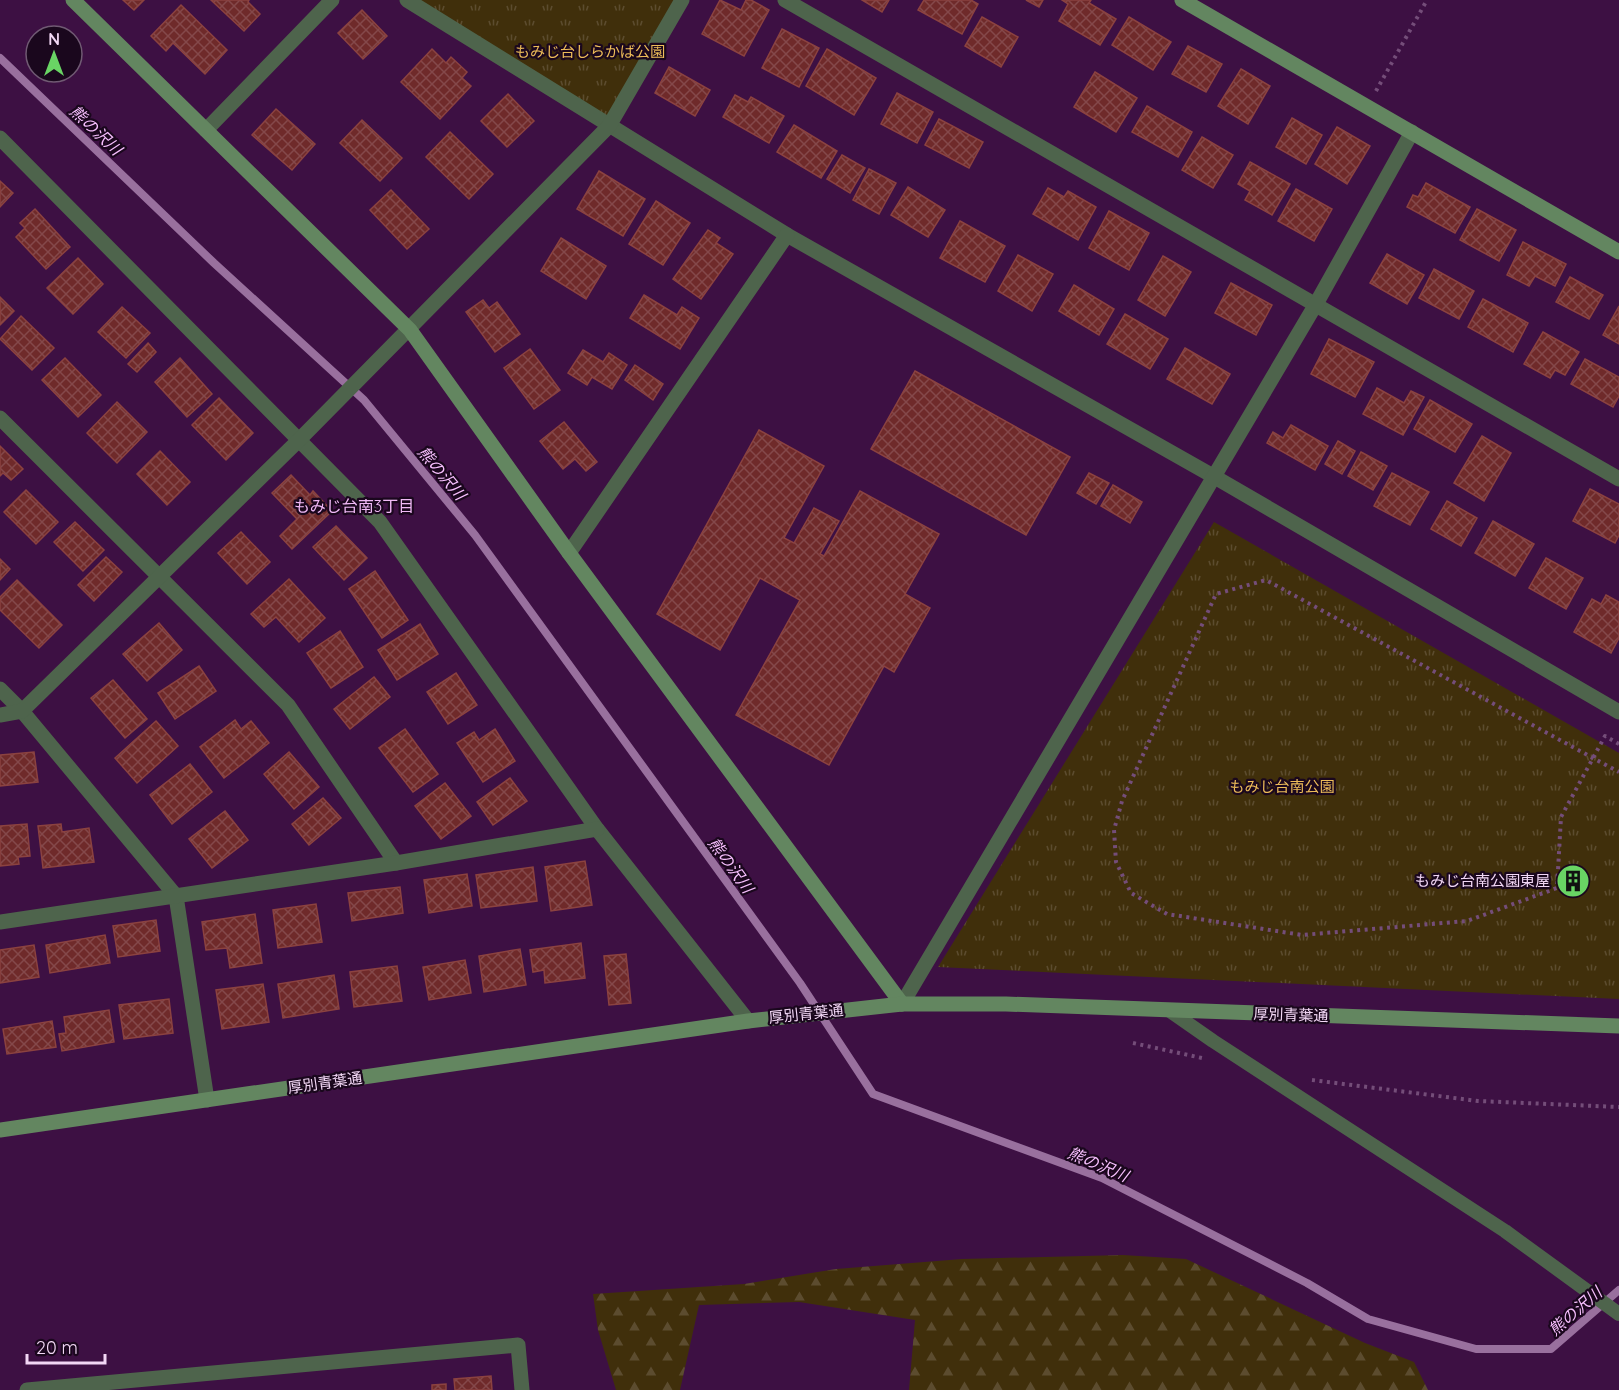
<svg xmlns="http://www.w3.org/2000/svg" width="1619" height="1390" font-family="Quicksand,'Noto Sans JP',sans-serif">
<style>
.forest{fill:url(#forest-firs)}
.park{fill:url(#park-tufts)}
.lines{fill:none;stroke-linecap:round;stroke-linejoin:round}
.stream{stroke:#99709e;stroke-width:8}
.building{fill:url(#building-cross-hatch);stroke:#8b4240;stroke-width:1.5}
.path{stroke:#744d79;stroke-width:4;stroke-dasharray:3 4.5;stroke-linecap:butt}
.lane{stroke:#4e644c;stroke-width:14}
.street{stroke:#4e644c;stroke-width:15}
.secondary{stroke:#638660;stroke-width:15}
.labels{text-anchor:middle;stroke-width:4.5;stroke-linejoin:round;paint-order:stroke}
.park-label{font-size:15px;fill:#edbc59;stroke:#1a071d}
.poi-label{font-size:15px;fill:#f2d7f5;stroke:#1a071d;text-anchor:end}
.street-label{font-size:15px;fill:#f2d7f5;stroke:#1a071d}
.water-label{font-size:16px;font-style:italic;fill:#f7bffe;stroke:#1a071d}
.neighbourhood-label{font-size:16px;fill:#f0b9f6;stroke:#1a071d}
</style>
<defs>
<pattern id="forest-firs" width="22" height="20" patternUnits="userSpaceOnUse" patternTransform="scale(1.5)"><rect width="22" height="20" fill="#402f0b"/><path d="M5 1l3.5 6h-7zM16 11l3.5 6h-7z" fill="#5c4c2f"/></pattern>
<pattern id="park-tufts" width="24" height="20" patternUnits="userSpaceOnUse" patternTransform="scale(1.5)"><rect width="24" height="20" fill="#402f0b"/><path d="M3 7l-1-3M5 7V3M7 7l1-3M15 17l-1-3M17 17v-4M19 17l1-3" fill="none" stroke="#5c4c2f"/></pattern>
<pattern id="building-cross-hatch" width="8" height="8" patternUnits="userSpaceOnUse" patternTransform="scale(1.5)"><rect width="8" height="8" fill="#6f2a2a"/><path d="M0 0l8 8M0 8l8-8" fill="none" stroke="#84484a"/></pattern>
</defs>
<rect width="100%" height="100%" fill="#3d1043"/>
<polygon class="forest" points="1123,1255 1186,1259 1365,1343 1414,1362 1428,1390 909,1390 915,1320 799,1302 699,1305 680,1390 616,1390 598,1330 593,1294 744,1284 836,1269 962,1259"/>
<g class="park">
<polygon points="407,0 682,0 609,126"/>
<polygon points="1214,522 1619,753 1619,999 938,967"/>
</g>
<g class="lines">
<polyline class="stream" points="0,58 214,263 364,400 475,535 800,983 873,1094 1102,1178 1307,1283 1368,1319 1476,1349 1551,1349 1619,1290"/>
</g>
<g class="building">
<polygon points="123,0 144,0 134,10"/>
<polygon points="211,0 249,0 248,2 260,14 244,31"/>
<polygon points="720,0 741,10 746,0 751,0 769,10 744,56 702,34"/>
<polygon points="862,0 889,0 882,12"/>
<polygon points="924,0 971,0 978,4 962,34 918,10"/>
<polygon points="1026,0 1043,0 1039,7"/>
<polygon points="1062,0 1091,0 1089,3 1116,19 1100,45 1059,21 1068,4"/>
<polygon points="181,5 227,50 205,74 173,43 166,51 151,36"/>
<polygon points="362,10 387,36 363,59 338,33"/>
<polygon points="982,17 1018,37 1001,67 965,46"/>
<polygon points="1129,17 1171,42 1153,70 1112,45"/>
<polygon points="782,29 819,48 799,87 762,68"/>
<polygon points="1188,46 1222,64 1206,92 1172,74"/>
<polygon points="432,49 446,63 451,57 467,72 462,78 471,86 440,119 401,82"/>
<polygon points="827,49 876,78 854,115 806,86"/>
<polygon points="669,67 710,90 695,116 655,93"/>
<polygon points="1241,69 1270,86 1248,124 1218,106"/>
<polygon points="1095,72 1137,98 1116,132 1074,107"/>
<polygon points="897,93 933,112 917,143 881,124"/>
<polygon points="508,94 534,121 507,147 481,121"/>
<polygon points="735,95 748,102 751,97 784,116 769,143 723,117"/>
<polygon points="1147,106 1192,132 1178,157 1132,132"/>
<polygon points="276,109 315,144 292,170 252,135"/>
<polygon points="1292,118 1322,135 1306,164 1276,147"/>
<polygon points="939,119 983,142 969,168 925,145"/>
<polygon points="362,120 402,158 380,181 340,143"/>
<polygon points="794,125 837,151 821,178 777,152"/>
<polygon points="1337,127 1370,146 1347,184 1315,164"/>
<polygon points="450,132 493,174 469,199 426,157"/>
<polygon points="1202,137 1233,155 1213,188 1182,170"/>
<polygon points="842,155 865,168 850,193 827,179"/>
<polygon points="1250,162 1290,184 1272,215 1245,200 1250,191 1238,184"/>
<polygon points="869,169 896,183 879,214 853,200"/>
<polygon points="599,171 645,199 623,236 577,209"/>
<polygon points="0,181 13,193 0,207"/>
<polygon points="1426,183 1470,207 1455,233 1407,207 1413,195 1418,197"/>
<polygon points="908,187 945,210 928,237 891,215"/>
<polygon points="1048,188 1064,197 1068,191 1096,207 1078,240 1033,214"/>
<polygon points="1296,189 1332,209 1314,241 1278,221"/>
<polygon points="391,190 429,229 407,249 370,210"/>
<polygon points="656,201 690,223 663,265 629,244"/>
<polygon points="35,209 70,247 46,269 16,237 25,228 20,223"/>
<polygon points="1477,209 1516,230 1499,261 1460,240"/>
<polygon points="1109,211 1149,233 1129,270 1089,248"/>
<polygon points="960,221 1005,246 985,282 940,258"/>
<polygon points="708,230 720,238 716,243 733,254 701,299 673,279"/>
<polygon points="561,238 606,266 586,299 541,271"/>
<polygon points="1523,242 1566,264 1555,286 1535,276 1529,286 1507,275"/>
<polygon points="1387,254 1424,275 1407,304 1370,283"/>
<polygon points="1018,255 1053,274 1032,311 998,291"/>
<polygon points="1163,256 1191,272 1165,316 1138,300"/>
<polygon points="78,258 103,284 73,314 47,288"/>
<polygon points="1434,269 1474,291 1459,319 1419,298"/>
<polygon points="1570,277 1603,295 1589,319 1556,302"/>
<polygon points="1231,283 1272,305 1256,335 1215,313"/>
<polygon points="1074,285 1114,309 1099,335 1059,311"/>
<polygon points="644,295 677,315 682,307 699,318 680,349 630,318"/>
<polygon points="0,297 14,311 0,325"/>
<polygon points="1483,299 1528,323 1513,352 1468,327"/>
<polygon points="483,300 489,308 497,302 520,334 495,352 466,312"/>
<polygon points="1619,306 1619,344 1603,335"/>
<polygon points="122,307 150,333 126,358 98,332"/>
<polygon points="1125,314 1168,339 1150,369 1107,344"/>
<polygon points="21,316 54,348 32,370 0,339"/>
<polygon points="1543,332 1579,352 1565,375 1555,370 1550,378 1524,364"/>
<polygon points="1329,339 1374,362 1355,397 1311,374"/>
<polygon points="148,343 156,352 137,372 128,364"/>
<polygon points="1185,348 1230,374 1212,404 1167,379"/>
<polygon points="530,349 560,390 534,409 504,368"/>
<polygon points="583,350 603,362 609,353 627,365 612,389 592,377 587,385 568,373"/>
<polygon points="65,358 101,395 78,417 42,380"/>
<polygon points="180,358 212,394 187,417 155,382"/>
<polygon points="1585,359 1619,377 1619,396 1613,407 1571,384"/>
<polygon points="635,365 663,384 653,400 625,380"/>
<polygon points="915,371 1070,457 1026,535 871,449"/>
<polygon points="1377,388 1404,403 1411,391 1424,397 1403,435 1363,414"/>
<polygon points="219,398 253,433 226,460 192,425"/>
<polygon points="1430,400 1472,424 1455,452 1414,429"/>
<polygon points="117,402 147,432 117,463 87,433"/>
<polygon points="564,422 597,462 586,471 575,459 563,469 540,441"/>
<polygon points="1291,425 1328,446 1315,470 1267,443 1273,432 1283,438"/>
<polygon points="759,430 824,466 784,538 794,543 814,508 839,521 820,554 824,556 860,491 939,534 905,594 930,608 894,672 884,666 829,765 736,715 800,600 760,578 720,650 657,614"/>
<polygon points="1482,436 1511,453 1484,501 1454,483"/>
<polygon points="1338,441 1355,451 1342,474 1325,464"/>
<polygon points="0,446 23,469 11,480 3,473 0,476"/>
<polygon points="160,451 190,482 167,505 137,474"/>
<polygon points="1361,452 1387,466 1373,490 1348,476"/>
<polygon points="1089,473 1109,483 1096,504 1077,493"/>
<polygon points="1392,473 1429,492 1410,525 1374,506"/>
<polygon points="291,475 310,495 313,491 332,511 292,549 280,536 297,519 272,493"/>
<polygon points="1113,485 1142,502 1130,523 1101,506"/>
<polygon points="1590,489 1619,504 1619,535 1615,543 1573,521"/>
<polygon points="26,490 58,522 36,544 4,512"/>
<polygon points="1447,501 1477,518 1461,546 1431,529"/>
<polygon points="1493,521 1534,544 1515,576 1475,553"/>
<polygon points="75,522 104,550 83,571 54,542"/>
<polygon points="336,526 367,558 344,580 313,547"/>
<polygon points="241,532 270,562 247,584 218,553"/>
<polygon points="106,557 122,572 94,601 78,585"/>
<polygon points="1546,558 1583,578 1566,609 1529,588"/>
<polygon points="0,559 10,569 0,580"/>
<polygon points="375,571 408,620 382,638 349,589"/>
<polygon points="289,579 325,618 299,642 276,617 264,627 251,614"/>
<polygon points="17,580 62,625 39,648 0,610 0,597"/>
<polygon points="1606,595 1619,602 1619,638 1611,653 1574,632 1592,599 1601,604"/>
<polygon points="159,623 182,650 147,681 123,654"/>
<polygon points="420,624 438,654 397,680 378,650"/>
<polygon points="340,631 363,667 331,688 307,653"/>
<polygon points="199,666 216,691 175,719 158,693"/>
<polygon points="456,673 477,705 448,724 427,692"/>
<polygon points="374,677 390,697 350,729 334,709"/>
<polygon points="113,680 147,719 125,738 91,698"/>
<polygon points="235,720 241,729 251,721 269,743 224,778 200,747"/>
<polygon points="156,721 178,746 137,783 115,758"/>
<polygon points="405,729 438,774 413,792 379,748"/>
<polygon points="495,729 515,761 483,782 457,743 474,732 479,740"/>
<polygon points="34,752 38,782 0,786 0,755"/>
<polygon points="289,752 319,787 294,809 264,774"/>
<polygon points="190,764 212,792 172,824 150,795"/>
<polygon points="510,778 527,801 493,825 477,802"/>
<polygon points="445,783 471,816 441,839 415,806"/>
<polygon points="323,798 341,818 309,845 292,824"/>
<polygon points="225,811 248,840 212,868 189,839"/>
<polygon points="27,824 30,856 18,857 19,864 0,866 0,826"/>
<polygon points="61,824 62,832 89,828 94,862 43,868 38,826"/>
<polygon points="585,861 592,905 551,911 545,867"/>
<polygon points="533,867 537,901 481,908 476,875"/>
<polygon points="1565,873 1580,873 1580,889 1566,889"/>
<polygon points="467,874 472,906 429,913 424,880"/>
<polygon points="400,887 403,913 352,921 348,893"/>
<polygon points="316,904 322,942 278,948 273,910"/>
<polygon points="255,914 262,963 230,968 227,948 206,950 202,922"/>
<polygon points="156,920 160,951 118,957 113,926"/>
<polygon points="105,935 110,963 50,973 46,945"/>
<polygon points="581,943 585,978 545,983 544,970 533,972 530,950"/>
<polygon points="34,945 39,977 0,983 0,950"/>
<polygon points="520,949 526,985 484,992 479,956"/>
<polygon points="626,954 631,1003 609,1005 604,956"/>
<polygon points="465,960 471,993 429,1000 423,967"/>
<polygon points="397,966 402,1001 354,1007 350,972"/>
<polygon points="334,975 339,1009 283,1018 278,984"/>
<polygon points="263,984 269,1022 222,1029 216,990"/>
<polygon points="169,999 173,1033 124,1039 119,1005"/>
<polygon points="109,1010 114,1042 62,1051 59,1034 66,1033 64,1017"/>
<polygon points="52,1021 56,1047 7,1054 3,1029"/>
<polygon points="491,1376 492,1390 455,1390 454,1379"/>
<polygon points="446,1384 446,1390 432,1390 432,1385"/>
</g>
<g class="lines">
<g class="path">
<polyline points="1376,91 1427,0"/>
<polyline points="1619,744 1605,736 1561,817 1557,888 1467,921 1302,935 1167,914 1131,893 1116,862 1114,830 1122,801 1216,594 1266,580 1593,758 1619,772"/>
<polyline points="1133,1043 1202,1058"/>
<polyline points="1312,1080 1478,1101 1619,1107"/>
</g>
<polyline class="lane" points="1170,1011 1213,1041 1505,1231 1619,1314"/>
<g class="street">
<polyline points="407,0 787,235 1213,476 1619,712"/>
<polyline points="785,0 1619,479"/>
<polyline points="206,130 332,0"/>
<polyline points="0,138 380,522 597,829 748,1021"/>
<polyline points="0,418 288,705 396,863"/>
<polyline points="569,553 787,235"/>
<polyline points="0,689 22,711 176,896 207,1100"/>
<polyline points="0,715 22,711 300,439 609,126 682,0"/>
<polyline points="0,922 396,863 597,829"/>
<polyline points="902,1004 1316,304 1412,132"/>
<polyline points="27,1390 518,1345 522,1390"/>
</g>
<g class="secondary">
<polyline points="73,0 410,330 569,553 902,1004"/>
<polyline points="1182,0 1619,252"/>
<polyline points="0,1130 748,1021 902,1004 1006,1004 1619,1026"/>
</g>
</g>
<defs>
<symbol id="building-disc" viewBox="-11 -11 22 22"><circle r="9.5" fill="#69d464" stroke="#1a071d"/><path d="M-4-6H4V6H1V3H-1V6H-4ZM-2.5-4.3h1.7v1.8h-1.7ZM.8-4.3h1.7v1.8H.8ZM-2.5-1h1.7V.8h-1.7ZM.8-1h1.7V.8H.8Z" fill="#111"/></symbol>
</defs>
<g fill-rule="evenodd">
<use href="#building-disc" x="1554" y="862" width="38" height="38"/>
</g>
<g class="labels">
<g class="park-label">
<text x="590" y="57">もみじ台しらかば公園</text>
<text x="1282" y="792">もみじ台南公園</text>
</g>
<g class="poi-label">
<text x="1550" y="886">もみじ台南公園東屋</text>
</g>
<g class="street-label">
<text transform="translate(806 1014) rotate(-6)" y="5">厚別青葉通</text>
<text transform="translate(1291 1015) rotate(2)" y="5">厚別青葉通</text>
<text transform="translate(325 1083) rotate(-8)" y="5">厚別青葉通</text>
</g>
<g class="water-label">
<text transform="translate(96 130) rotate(43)" y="6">熊の沢川</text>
<text transform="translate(442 473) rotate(50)" y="6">熊の沢川</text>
<text transform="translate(731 865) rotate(54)" y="6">熊の沢川</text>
<text transform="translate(1098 1164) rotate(23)" y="6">熊の沢川</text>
<text transform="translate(1575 1311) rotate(-41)" y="6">熊の沢川</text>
</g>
<g class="neighbourhood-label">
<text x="354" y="512">もみじ台南3丁目</text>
</g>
</g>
<g transform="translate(54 54)"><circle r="28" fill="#1a071d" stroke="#705a73" stroke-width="1.5"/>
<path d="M0-4.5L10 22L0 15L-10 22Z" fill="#69d464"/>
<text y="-9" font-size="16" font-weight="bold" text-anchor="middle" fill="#f2d7f5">N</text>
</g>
<path d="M27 1354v9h78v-9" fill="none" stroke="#f2d7f5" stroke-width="3"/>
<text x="36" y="1354" font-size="18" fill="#f2d7f5" stroke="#1a071d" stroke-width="4.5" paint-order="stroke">20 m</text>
</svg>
